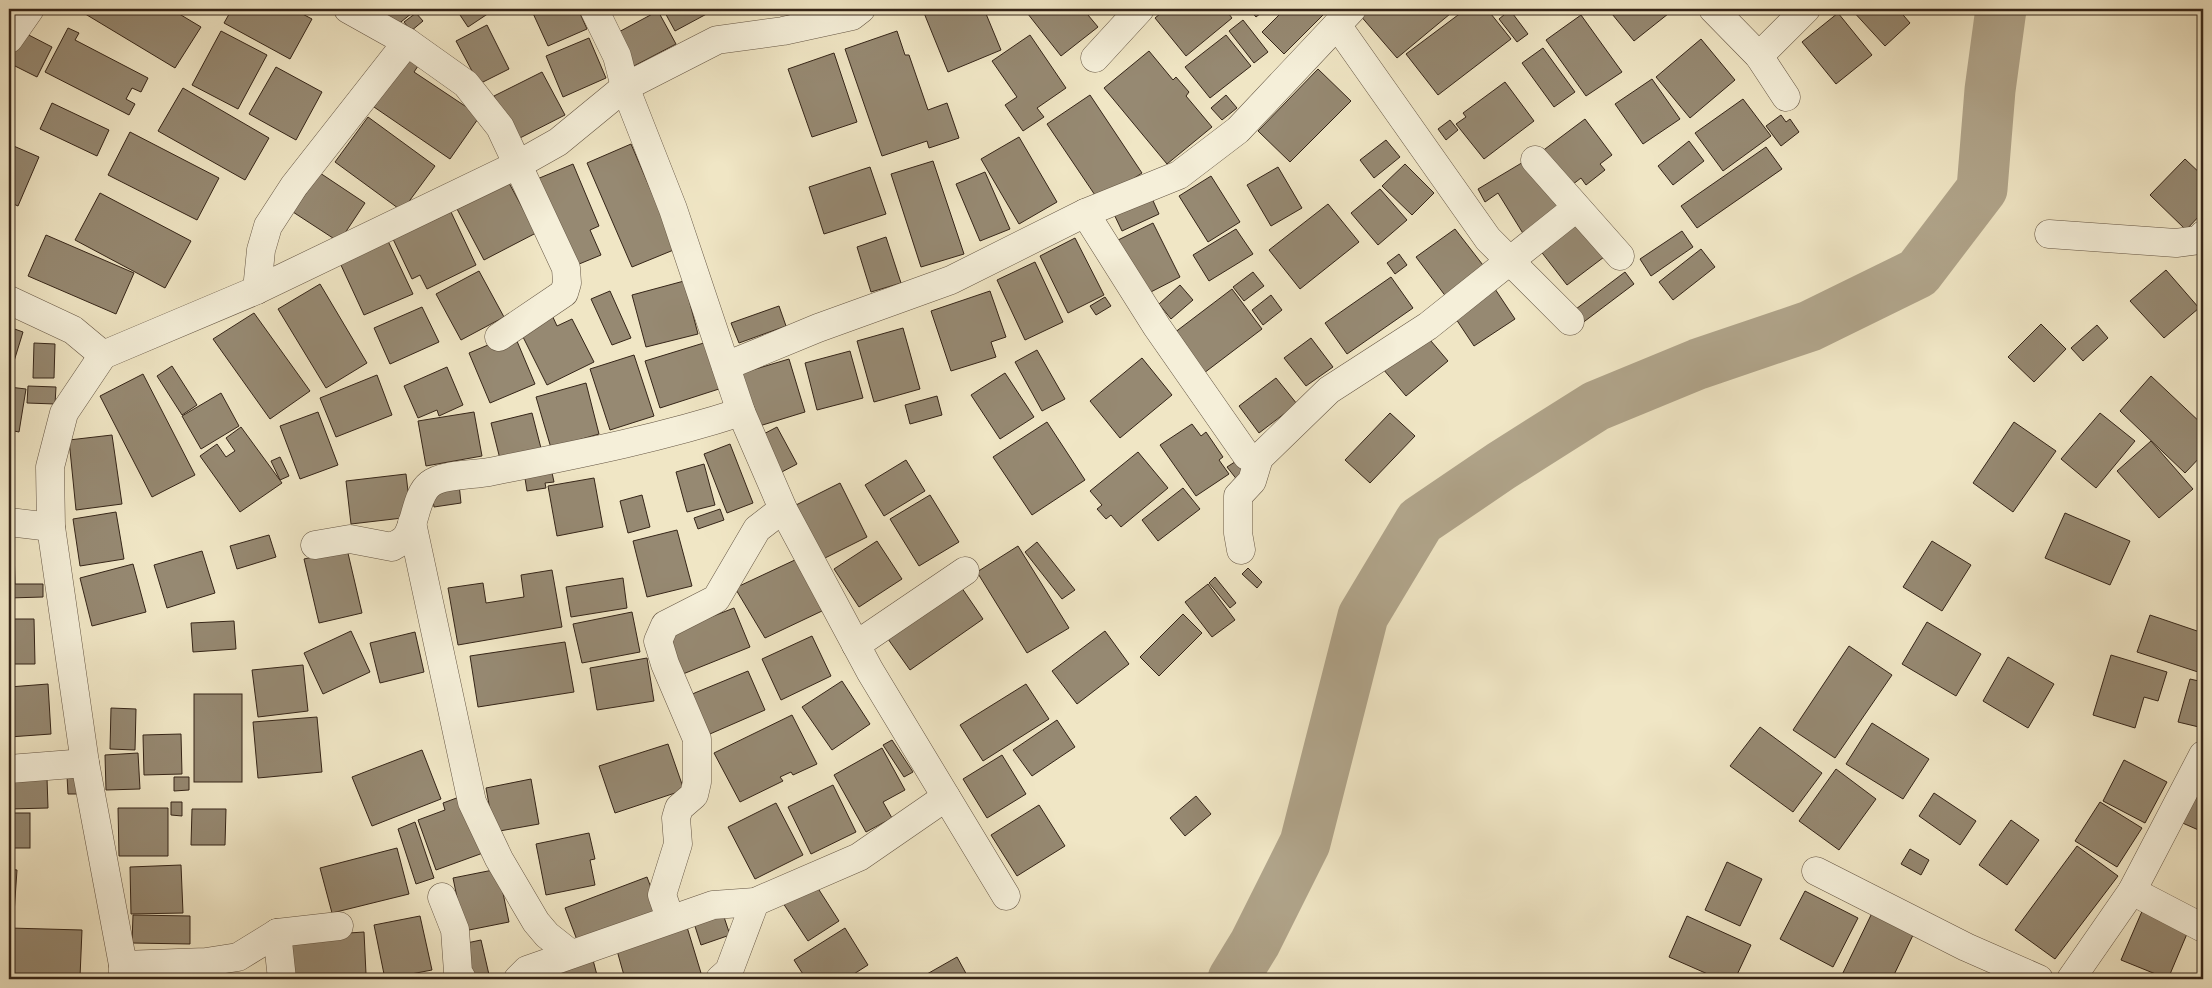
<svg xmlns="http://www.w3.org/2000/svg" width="2212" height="988" font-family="'Old Standard TT',serif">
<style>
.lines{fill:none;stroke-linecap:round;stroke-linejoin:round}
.river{stroke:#b0a48a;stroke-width:51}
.building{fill:#968972;stroke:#352518}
.minor-casing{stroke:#645543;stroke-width:29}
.minor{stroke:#f5efd9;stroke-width:28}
</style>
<rect width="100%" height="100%" fill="#f0e6c5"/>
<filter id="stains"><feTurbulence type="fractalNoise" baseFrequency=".004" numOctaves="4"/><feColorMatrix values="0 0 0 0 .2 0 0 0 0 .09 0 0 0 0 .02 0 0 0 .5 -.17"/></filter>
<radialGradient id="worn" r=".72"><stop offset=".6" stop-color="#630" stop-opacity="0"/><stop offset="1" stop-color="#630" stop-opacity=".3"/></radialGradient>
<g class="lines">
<polyline class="river" points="1233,979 1255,943 1305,843 1363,616 1420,521 1501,466 1596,406 1698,364 1810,326 1918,273 1982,189 1990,90 2001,9"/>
</g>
<g class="building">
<polygon points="77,9 171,9 201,27 175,68"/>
<polygon points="232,9 293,9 312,19 290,59 224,23"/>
<polygon points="374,9 417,9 391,30"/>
<polygon points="456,9 495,9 468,27"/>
<polygon points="531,9 578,9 587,29 548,46"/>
<polygon points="663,9 713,9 714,10 675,31"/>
<polygon points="785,9 820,9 789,21"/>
<polygon points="935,9 984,9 1001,50 948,72 924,13"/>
<polygon points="1024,9 1083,9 1098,27 1061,56"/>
<polygon points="1166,9 1225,9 1232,18 1186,56 1155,18"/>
<polygon points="1249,9 1266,9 1256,17"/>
<polygon points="1285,9 1329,9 1284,54 1262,32"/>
<polygon points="1365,9 1456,9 1397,58 1359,14"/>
<polygon points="1466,9 1487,9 1511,39 1438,95 1406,54"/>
<polygon points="1608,9 1672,9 1673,10 1634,41"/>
<polygon points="1851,9 1898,9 1910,23 1885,46"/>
<polygon points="1510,10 1528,34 1517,42 1499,19"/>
<polygon points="658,11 676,44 632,67 615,34"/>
<polygon points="416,13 423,21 411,31 404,22"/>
<polygon points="1838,13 1872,55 1836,84 1802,42"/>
<polygon points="1581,15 1622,72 1586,96 1546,40"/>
<polygon points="1243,20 1268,52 1254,63 1229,31"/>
<polygon points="487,25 509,69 479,84 456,41"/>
<polygon points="68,28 79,33 75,40 148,78 141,92 132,88 126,99 135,104 129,115 45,72"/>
<polygon points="21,31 52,47 37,77 9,63 9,56"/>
<polygon points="221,31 267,55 238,109 192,85"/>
<polygon points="897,31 905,55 909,55 928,110 947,103 959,138 929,148 927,141 882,156 845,49"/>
<polygon points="1030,35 1066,88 1037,108 1044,117 1023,131 1005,105 1017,97 992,61"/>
<polygon points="1226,35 1251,66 1210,98 1185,67"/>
<polygon points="589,38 606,78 563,97 546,56"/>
<polygon points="1701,39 1735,80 1690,118 1656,77"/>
<polygon points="1543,48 1575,92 1554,107 1522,63"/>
<polygon points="1149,51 1173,80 1176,77 1189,92 1186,96 1212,127 1167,164 1104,88"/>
<polygon points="834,53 857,122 812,137 788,69"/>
<polygon points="409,56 420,63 414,72 480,116 450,159 374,107"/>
<polygon points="276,67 322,92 296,140 249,114"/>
<polygon points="1318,69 1351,101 1290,162 1258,131"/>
<polygon points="542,72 565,115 516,140 494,96"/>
<polygon points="1652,79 1680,119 1643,144 1615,104"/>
<polygon points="1505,82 1534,121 1484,159 1456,124 1466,117 1463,113"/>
<polygon points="183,88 269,138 245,180 158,131"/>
<polygon points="1090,95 1142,173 1099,201 1047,124"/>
<polygon points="1226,95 1237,108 1222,120 1211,108"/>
<polygon points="1743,99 1771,136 1723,171 1695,133"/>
<polygon points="52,103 109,130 97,156 40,129"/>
<polygon points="1781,115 1786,122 1790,119 1799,132 1781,146 1766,126"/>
<polygon points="368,117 435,166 402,211 335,162"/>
<polygon points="1585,119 1612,155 1600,164 1605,170 1586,185 1581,178 1568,188 1541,152"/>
<polygon points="1450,120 1458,130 1446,140 1438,129"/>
<polygon points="130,132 219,178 197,220 108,175"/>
<polygon points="1019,137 1057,202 1019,224 981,159"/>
<polygon points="1386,140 1400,157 1374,178 1360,160"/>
<polygon points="1689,141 1704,161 1673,185 1658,166"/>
<polygon points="9,144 39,157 18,206 9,202"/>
<polygon points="631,144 676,249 632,267 587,163"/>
<polygon points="1766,147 1782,169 1697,228 1681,206"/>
<polygon points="1530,158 1564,212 1524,235 1498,193 1485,202 1478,189"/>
<polygon points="2185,159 2203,176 2203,212 2186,230 2150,195"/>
<polygon points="933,161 964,254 921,267 891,174"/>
<polygon points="573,164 599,226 590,230 601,255 567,269 530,182"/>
<polygon points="1405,164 1434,193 1412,215 1382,186"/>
<polygon points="870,167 886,214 824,234 809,187"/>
<polygon points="1278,167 1302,208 1271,226 1247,185"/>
<polygon points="985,172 1010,229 980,241 956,184"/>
<polygon points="320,173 365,203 339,242 293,212"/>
<polygon points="1211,176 1240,222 1208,242 1179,196"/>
<polygon points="509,183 536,233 484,260 457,209"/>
<polygon points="1380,189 1407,220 1378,245 1351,213"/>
<polygon points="100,193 191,241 165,288 75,240"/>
<polygon points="1150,194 1159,214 1122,231 1112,210"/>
<polygon points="1328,204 1359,242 1300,289 1269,250"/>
<polygon points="451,212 476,265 427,289 420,275 412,279 393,239"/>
<polygon points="1578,214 1608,254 1567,285 1536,245"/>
<polygon points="1153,223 1180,277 1143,296 1116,241"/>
<polygon points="1236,229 1253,254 1209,281 1193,255"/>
<polygon points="1455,229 1486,269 1447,298 1416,257"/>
<polygon points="1682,231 1693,247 1651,276 1640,259"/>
<polygon points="46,235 134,273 116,314 28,276"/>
<polygon points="886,237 901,283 871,292 857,247"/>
<polygon points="1075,238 1104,295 1068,313 1040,256"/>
<polygon points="388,241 413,294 364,315 340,263"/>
<polygon points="1701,249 1715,267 1673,300 1659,282"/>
<polygon points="1399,254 1407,265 1395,274 1387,263"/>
<polygon points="1035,262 1063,322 1025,340 997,280"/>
<polygon points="2166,270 2199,308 2164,338 2130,301"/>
<polygon points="479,271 504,317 461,340 436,294"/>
<polygon points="1253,272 1264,286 1244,301 1233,287"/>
<polygon points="1625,272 1634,284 1581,324 1572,312"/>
<polygon points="1391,277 1413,308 1347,354 1325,323"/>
<polygon points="684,281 698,334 646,347 632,295"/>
<polygon points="1491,283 1515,319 1474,346 1450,310"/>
<polygon points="320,284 367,363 326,388 278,309"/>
<polygon points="1180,285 1193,300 1171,319 1159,304"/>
<polygon points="1232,289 1262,329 1204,373 1174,333"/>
<polygon points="610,291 631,338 612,345 591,299"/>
<polygon points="990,291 1006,337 991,342 996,357 951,371 931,311"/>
<polygon points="1271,295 1282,310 1263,325 1252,310"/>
<polygon points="1105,297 1111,306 1096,315 1090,306"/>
<polygon points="779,306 786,326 739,343 731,323"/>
<polygon points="422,307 439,342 390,364 374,328"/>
<polygon points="254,313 310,391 270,419 213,339"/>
<polygon points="551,313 557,326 572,319 594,362 547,385 519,329"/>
<polygon points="2041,324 2066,349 2034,382 2008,357"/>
<polygon points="2097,325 2108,338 2083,361 2071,348"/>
<polygon points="9,327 23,332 11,371 9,370"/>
<polygon points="903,328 920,389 874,402 857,341"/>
<polygon points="514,334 535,384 490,403 469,353"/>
<polygon points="1425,334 1448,361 1406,396 1383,369"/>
<polygon points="1311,338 1333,367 1306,386 1284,358"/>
<polygon points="707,342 722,388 660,408 645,361"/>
<polygon points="34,343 55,344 54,378 33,378"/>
<polygon points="1037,350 1065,399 1042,411 1015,362"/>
<polygon points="850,351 863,398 817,410 805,363"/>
<polygon points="634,355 654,416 610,430 590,369"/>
<polygon points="1142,358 1172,395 1120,438 1090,401"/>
<polygon points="789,359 805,412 756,427 739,374"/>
<polygon points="172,366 197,405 182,415 157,376"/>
<polygon points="447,367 463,405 439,416 437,410 418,418 404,386"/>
<polygon points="1005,373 1034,417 1000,439 971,395"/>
<polygon points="143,374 195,475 152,497 100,396"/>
<polygon points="377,375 392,415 336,437 320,398"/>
<polygon points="2151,376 2203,425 2203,454 2185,473 2120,411"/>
<polygon points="1276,378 1297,404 1259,433 1239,406"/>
<polygon points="586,383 599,434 551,448 536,397"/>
<polygon points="28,386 56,387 55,404 27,403"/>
<polygon points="9,387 26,389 19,432 9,430"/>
<polygon points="221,393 239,426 201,449 182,416"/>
<polygon points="937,396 942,415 910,424 905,405"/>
<polygon points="318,412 338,465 300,479 280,426"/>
<polygon points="474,412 482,456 426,466 418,421"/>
<polygon points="532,413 543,456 502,467 491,423"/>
<polygon points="1390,413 1415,436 1370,483 1345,460"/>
<polygon points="2100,413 2135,441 2096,488 2061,459"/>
<polygon points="1047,422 1085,480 1032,515 993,457"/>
<polygon points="2014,422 2056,451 2013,512 1973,483"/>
<polygon points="1192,424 1201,436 1206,432 1223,457 1219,460 1229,474 1196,496 1160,445"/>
<polygon points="241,427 282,483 240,512 200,456 217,444 226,457 235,451 226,438"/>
<polygon points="777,427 797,464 776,475 756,438"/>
<polygon points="112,435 122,504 76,510 69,440"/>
<polygon points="2151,441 2193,489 2159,518 2117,471"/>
<polygon points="730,444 753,503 727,513 704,454"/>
<polygon points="1138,452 1168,488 1121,527 1111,515 1106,519 1097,509 1102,505 1090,491"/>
<polygon points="1244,456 1254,471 1238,481 1227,467"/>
<polygon points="280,457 289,476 280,480 271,461"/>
<polygon points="906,460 925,491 884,516 865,485"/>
<polygon points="704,464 715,505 687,512 676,472"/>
<polygon points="551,468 554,482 545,483 546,488 527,491 524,472"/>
<polygon points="406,474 411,517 351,524 346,481"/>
<polygon points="594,478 603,527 557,536 548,486"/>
<polygon points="840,483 867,537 823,559 796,505"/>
<polygon points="459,484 461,503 434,507 431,488"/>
<polygon points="1183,488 1200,509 1158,541 1142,520"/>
<polygon points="642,495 650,527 628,533 620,501"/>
<polygon points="930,495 959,542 919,566 890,519"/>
<polygon points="720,509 724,520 698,529 694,518"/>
<polygon points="116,512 124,559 80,566 73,519"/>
<polygon points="2065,513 2130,541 2110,585 2045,558"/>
<polygon points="677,530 692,586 647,597 633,541"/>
<polygon points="269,535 276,557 237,569 230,546"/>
<polygon points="877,541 902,579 859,607 834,569"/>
<polygon points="1932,541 1971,565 1942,611 1903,587"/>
<polygon points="1037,542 1075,590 1062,599 1025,552"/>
<polygon points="1018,546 1069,628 1027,653 977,572"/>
<polygon points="9,547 14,547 15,584 43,584 43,597 9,598"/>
<polygon points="347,549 362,613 319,623 304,559"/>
<polygon points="202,551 215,593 167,608 154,565"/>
<polygon points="797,559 822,611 765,638 735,588"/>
<polygon points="133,564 146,612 92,626 80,578"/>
<polygon points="1248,568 1262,582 1257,588 1242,574"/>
<polygon points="552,570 562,627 458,645 448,588 483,583 486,603 524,597 521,575"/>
<polygon points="1215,577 1236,603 1230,608 1209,583"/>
<polygon points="623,578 627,608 571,617 566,587"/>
<polygon points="957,581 983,619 910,670 883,632"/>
<polygon points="1208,584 1235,620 1212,637 1185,602"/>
<polygon points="734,608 750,647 678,676 662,636"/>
<polygon points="632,612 640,652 582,663 573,624"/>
<polygon points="1183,614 1202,633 1159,676 1140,657"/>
<polygon points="2150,615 2203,633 2203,656 2198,672 2137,652"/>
<polygon points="9,619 34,619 35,664 9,664"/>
<polygon points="234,621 236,649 193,652 191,623"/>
<polygon points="1927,622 1981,654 1956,696 1902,664"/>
<polygon points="351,631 370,672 323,694 304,653"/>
<polygon points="1105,631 1129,664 1077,704 1052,671"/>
<polygon points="415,632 424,672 380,683 370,643"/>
<polygon points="812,636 831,676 781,700 762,659"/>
<polygon points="565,642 574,692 478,707 470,656"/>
<polygon points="1849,646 1892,675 1835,758 1793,730"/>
<polygon points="2111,655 2167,672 2158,701 2144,697 2135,728 2093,715"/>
<polygon points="2008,657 2054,684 2028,728 1983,701"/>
<polygon points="647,658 654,701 597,710 590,668"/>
<polygon points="303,665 308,711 258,717 252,670"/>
<polygon points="748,671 765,710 703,737 685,697"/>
<polygon points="2190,679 2203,682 2203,728 2178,722"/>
<polygon points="842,681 870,724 832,750 802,707"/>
<polygon points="48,684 51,734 9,737 9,687"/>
<polygon points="1026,684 1049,719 983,761 960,725"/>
<rect x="194" y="694" width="48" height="88"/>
<polygon points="111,708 136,709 135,750 110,749"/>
<polygon points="792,715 817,764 793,775 791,772 780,777 783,781 740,802 714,753"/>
<polygon points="317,717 322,772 258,778 253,722"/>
<polygon points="1057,720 1075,747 1032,776 1013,750"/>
<polygon points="1872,723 1929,759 1903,799 1846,764"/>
<polygon points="1760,727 1822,773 1793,812 1730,766"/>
<polygon points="181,734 182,774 144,775 143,735"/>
<polygon points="892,740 913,772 904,777 883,745"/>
<polygon points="668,744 684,790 615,813 599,766"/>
<polygon points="882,748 905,790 883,802 892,818 866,832 834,775"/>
<polygon points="422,750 441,799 372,826 352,777"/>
<polygon points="138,753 140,789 106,790 105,755"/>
<polygon points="1002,755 1026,794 987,818 963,779"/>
<polygon points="2124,760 2167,782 2145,823 2103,801"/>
<polygon points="1836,769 1876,799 1839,850 1799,821"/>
<polygon points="2203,770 2203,832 2178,821"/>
<polygon points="79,775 80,794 68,794 67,776"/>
<polygon points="174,777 189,777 189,790 174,791"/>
<polygon points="9,778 47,778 48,808 9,809"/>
<polygon points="531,779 539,824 494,832 486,788"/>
<polygon points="833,785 856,832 811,854 788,807"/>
<polygon points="1934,793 1976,821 1960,845 1919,816"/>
<polygon points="462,796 483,853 436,870 418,820 445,810 443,803"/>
<polygon points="1196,796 1211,814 1185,836 1170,818"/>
<polygon points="171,802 182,802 182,816 171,815"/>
<polygon points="2100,802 2142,828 2117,867 2075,841"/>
<polygon points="776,803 803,855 755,879 728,827"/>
<polygon points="1039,805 1065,846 1017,876 991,835"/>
<polygon points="118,808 168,808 168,856 119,856"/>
<polygon points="192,809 226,809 225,845 191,845"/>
<rect x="9" y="813" width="21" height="35"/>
<polygon points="2011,820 2039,840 2007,885 1979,865"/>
<polygon points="415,822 434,878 416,884 398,829"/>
<polygon points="589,833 595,859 590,860 595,885 546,895 536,844"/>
<polygon points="2077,846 2118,876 2055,959 2015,930"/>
<polygon points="397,848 409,894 332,913 320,868"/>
<polygon points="1910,849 1929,860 1921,875 1901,864"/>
<polygon points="1727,862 1762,879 1740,926 1705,910"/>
<polygon points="181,865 183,913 131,914 130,867"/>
<polygon points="9,869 17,870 14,914 9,914"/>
<polygon points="498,869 509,922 464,931 453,878"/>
<polygon points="647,877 662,917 580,948 565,908"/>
<polygon points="812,879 839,921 808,941 781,900"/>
<polygon points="1805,891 1858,918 1833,967 1780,939"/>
<polygon points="721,908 730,935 701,945 692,917"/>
<polygon points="2143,909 2189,929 2168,979 2121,960"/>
<polygon points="1872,913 1914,933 1892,979 1840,979"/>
<polygon points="133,915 190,916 190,944 132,943"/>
<polygon points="420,916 432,970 385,979 374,925"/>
<polygon points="1687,916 1751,945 1735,979 1719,979 1669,957"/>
<polygon points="687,927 701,973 680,979 625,979 616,947"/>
<polygon points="9,928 82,930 80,977 9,975"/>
<polygon points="845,928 868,965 846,979 806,979 794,960"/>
<polygon points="364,932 366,974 290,978 287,937"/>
<polygon points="481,940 490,979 470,979 462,944"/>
<polygon points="957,957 969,979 921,979 920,978"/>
<polygon points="593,960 598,979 541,979"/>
<polygon points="205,970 247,979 203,979"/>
</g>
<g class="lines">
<defs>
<g id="minor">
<polyline points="348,9 407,42 466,84 500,127 566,268 567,283 564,293 499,337"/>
<polyline points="594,9 617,56 625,87 673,209 741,412 783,509 870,671 1006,896"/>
<polyline points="1713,9 1759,56 1786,97"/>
<polyline points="1337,25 1488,239 1570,321"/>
<polyline points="9,39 30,9"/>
<polyline points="1759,56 1806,9"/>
<polyline points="1095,58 1140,9"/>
<polyline points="1535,160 1620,256"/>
<polyline points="1085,213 1157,327 1247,456 1259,458"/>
<polyline points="2049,234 2176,243 2199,240 2203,235"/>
<polyline points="257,290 261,250 268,226 294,186 407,42"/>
<polyline points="9,300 73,330 103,355"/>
<polyline points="726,366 818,328 951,280 1085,213 1179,175 1238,130 1352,9"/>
<polyline points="9,522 51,527"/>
<polyline points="412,523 472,802 499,859 536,922 547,935 571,954"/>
<path d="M 315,545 L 350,539 L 392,547 C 397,544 404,541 407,536 C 416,521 416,495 430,484 C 442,474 474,475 489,472 C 574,455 658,439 741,412"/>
<polyline points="1241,550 1238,533 1238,496 1252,481 1259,458 1329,390 1428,326 1576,208"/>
<polyline points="856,645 965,571"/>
<polyline points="9,769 85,763"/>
<polyline points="1816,871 1966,947 2039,979"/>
<polyline points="2132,891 2203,928"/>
<polyline points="442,897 455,930 458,972 462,979"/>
<polyline points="670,918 662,895 678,844 676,818 679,808 694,795 697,782 697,739 665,664 658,641 665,625 716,599 757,529 783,509"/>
<polyline points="277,933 282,979"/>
<polyline points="123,965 206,962 238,957 277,933 339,926"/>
<polyline points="123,979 123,965 85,763 51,527 50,467 64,413 103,355 257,290 519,164 558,142 625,87 717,40 783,31 852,16 861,9"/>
<polyline points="518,979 527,970 713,905 755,902 859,857 946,797"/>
<polyline points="720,979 729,971 755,902"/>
<polyline points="2071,979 2132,891 2203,755"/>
</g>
</defs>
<use href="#minor" class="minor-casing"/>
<use href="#minor" class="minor"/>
</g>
<rect width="2212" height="988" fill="none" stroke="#f0e6c5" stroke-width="30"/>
<rect x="10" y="10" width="2192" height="968" fill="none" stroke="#352518" stroke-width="2.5"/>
<rect x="15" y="15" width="2182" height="958" fill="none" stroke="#352518"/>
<rect width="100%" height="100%" filter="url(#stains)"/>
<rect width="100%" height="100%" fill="url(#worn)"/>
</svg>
